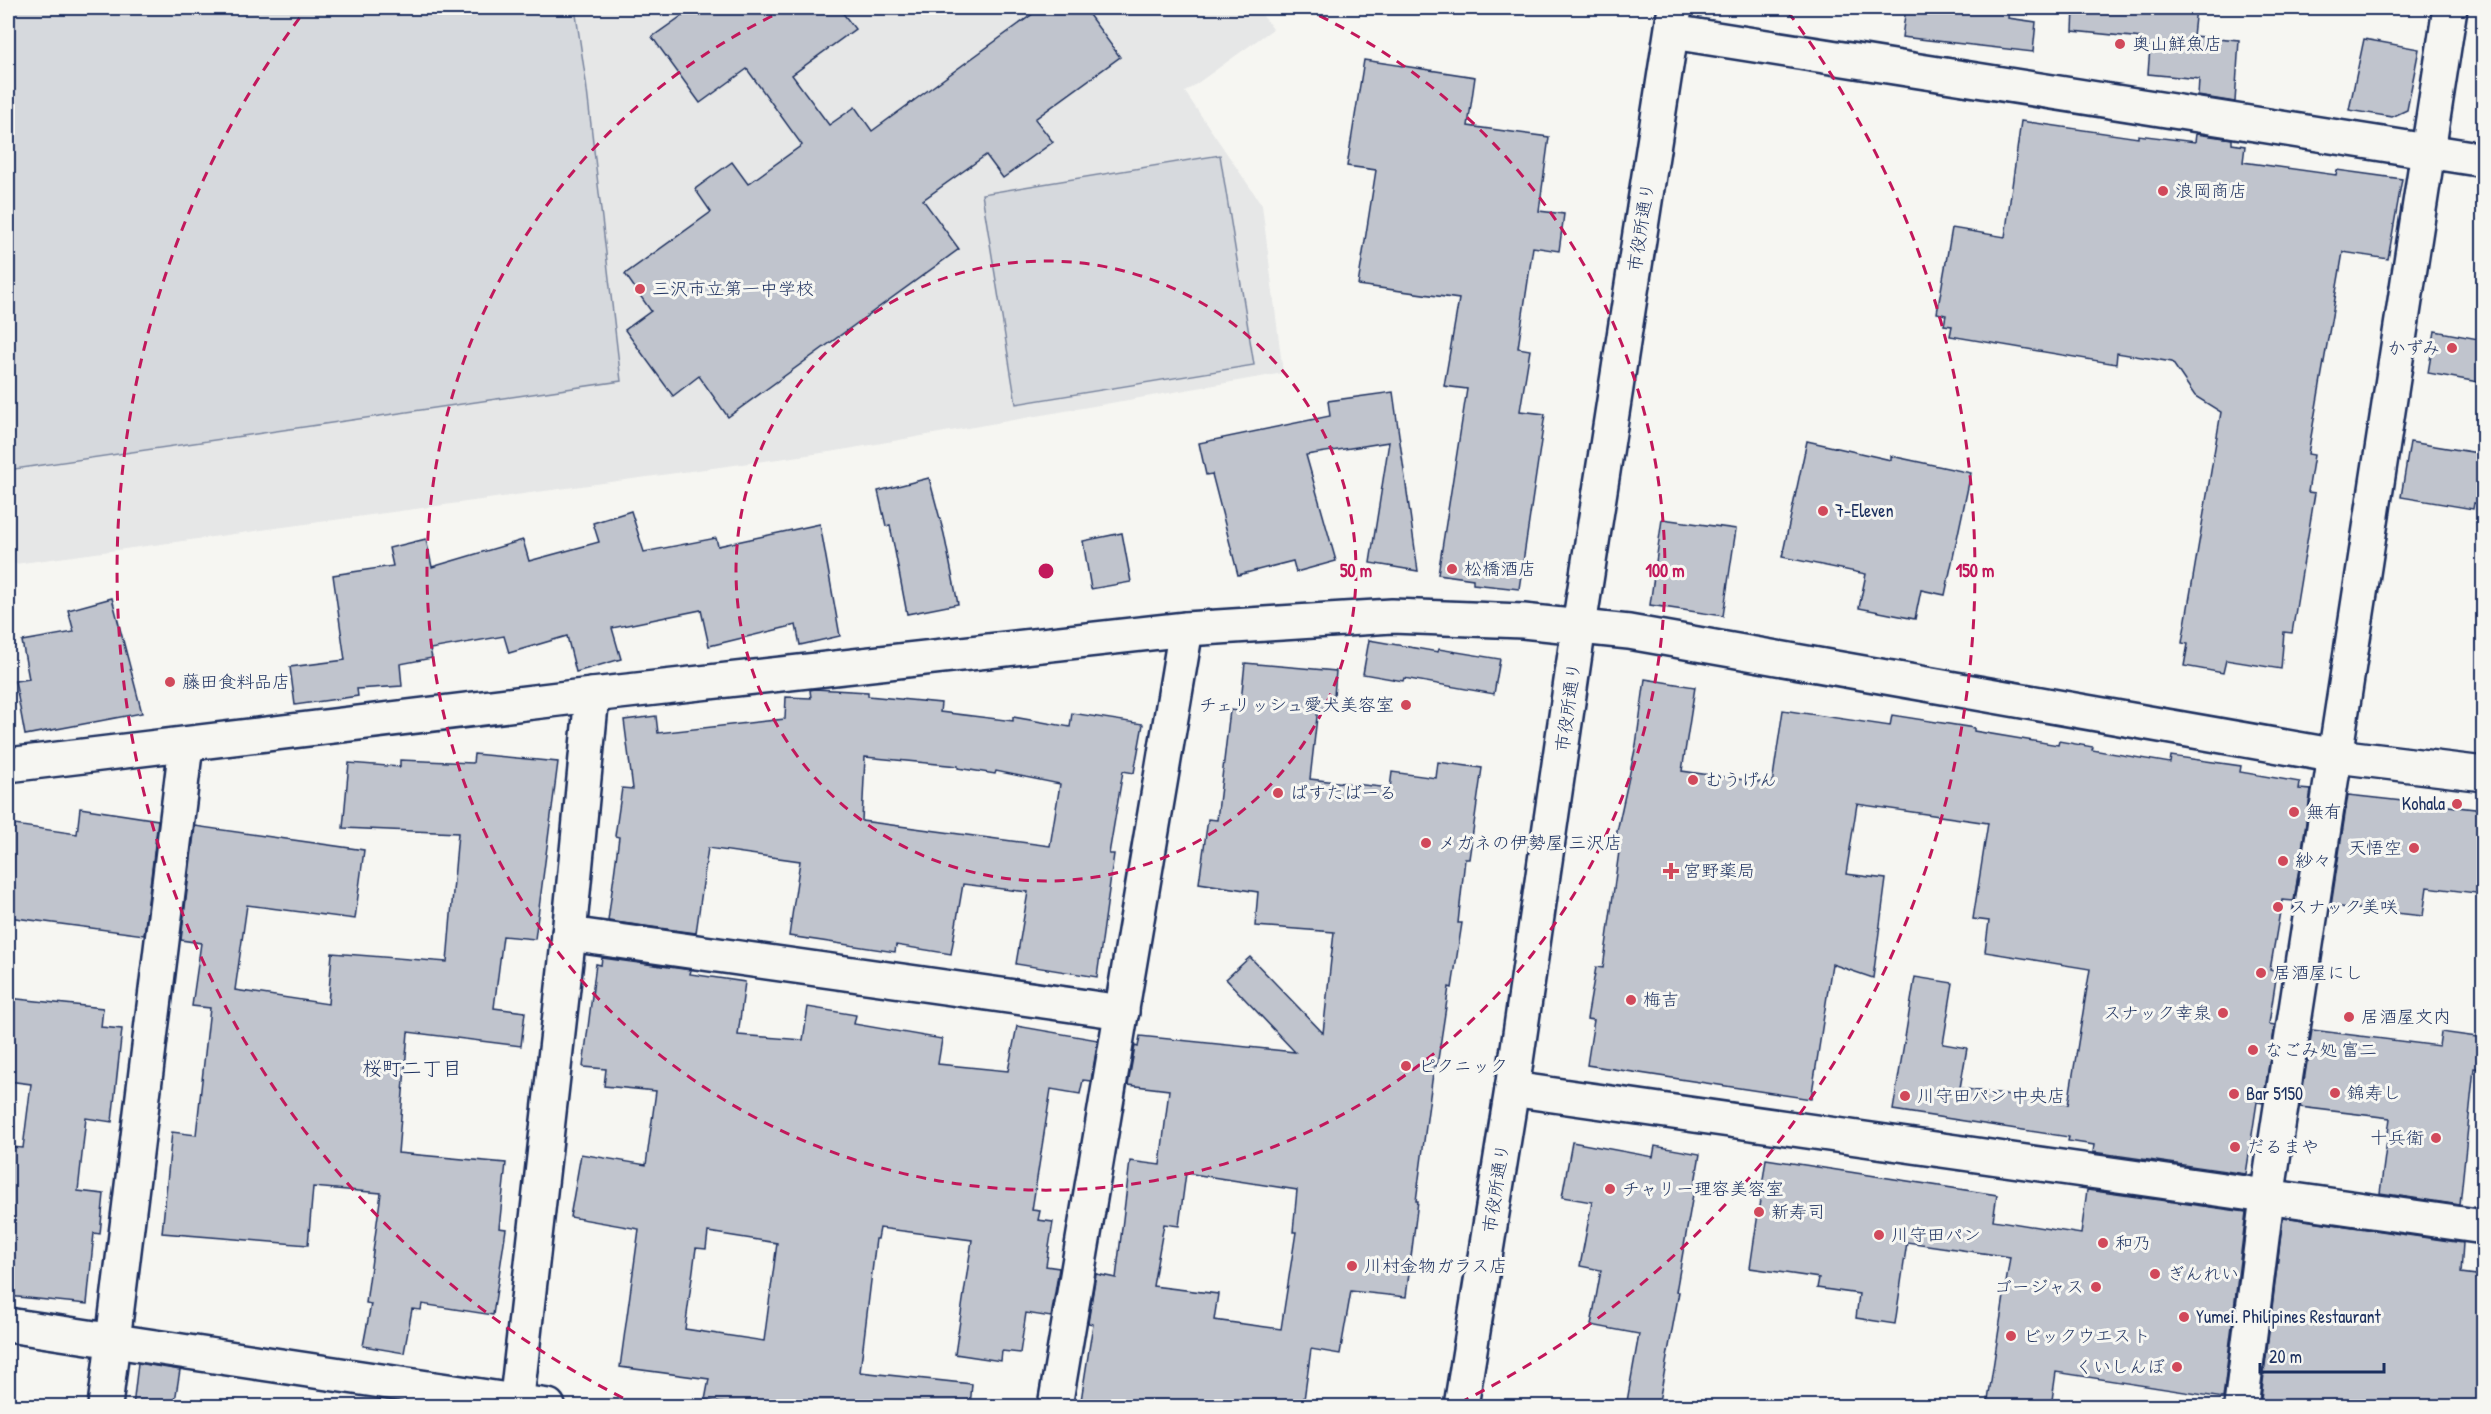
<svg xmlns="http://www.w3.org/2000/svg" width="2491" height="1414" font-family="'Patrick Hand','Klee One',sans-serif">
<style>
.built{fill:#e6e7e7}
.green{fill:#d6d9dd;stroke:#78849e;stroke-width:1.5}
.building{fill:#c0c4cd;stroke:#1b2f5e;stroke-width:1.5;fill-rule:evenodd}
.lines{fill:none;stroke-linecap:round;stroke-linejoin:round}
.minor-casing{stroke:#1b2f5e;stroke-width:38}
.minor{stroke:#f6f6f2;stroke-width:33}
.ring{fill:none;stroke:#c2185b;stroke-width:3;stroke-dasharray:10 8}
.poi-dot{fill:#d1495b;stroke:#f6f6f2;stroke-width:2}
.labels{text-anchor:middle;stroke-width:6;stroke-linejoin:round;paint-order:stroke}
.poi-label{font-size:18px;fill:#1b2f5e;stroke:#f6f6f2;text-anchor:start}
.street-label{font-size:18px;fill:#1b2f5e;stroke:#f6f6f2}
.neighbourhood-label{font-size:20px;fill:#1b2f5e;stroke:#f6f6f2}
.centre{fill:#c2185b;stroke:#f6f6f2;stroke-width:3}
.ring-label{font-size:18px;text-anchor:middle;font-weight:bold;fill:#c2185b;stroke:#f6f6f2;stroke-width:6;stroke-linejoin:round;paint-order:stroke}
</style>
<rect width="100%" height="100%" fill="#f6f6f2"/>
<filter id="ink" filterUnits="userSpaceOnUse"><feTurbulence type="fractalNoise" baseFrequency=".0167" numOctaves="2"/><feDisplacementMap in="SourceGraphic" scale="12" xChannelSelector="R" yChannelSelector="G"/><feConvolveMatrix kernelMatrix="1 2 1 2 8 2 1 2 1" color-interpolation-filters="sRGB"/></filter>
<g filter="url(#ink)">
<polygon class="built" points="8,8 1257,8 1273,29 1185,92 1262,205 1283,373 836,451 8,565"/>
<g class="green">
<polygon points="8,8 575,8 586,82 621,381 8,470"/>
<polygon points="1220,155 1254,365 1016,404 982,194"/>
</g>
<g class="building">
<polygon points="693,8 839,8 855,29 792,75 829,125 855,107 872,131 1041,8 1084,8 1120,57 1035,119 1053,142 1003,178 986,155 923,200 959,249 728,417 699,376 673,396 625,330 651,311 625,274 711,212 695,189 732,162 748,184 802,145 747,69 700,103 652,37"/>
<polygon points="1906,8 1955,12 1956,8 2009,8 2008,18 2036,22 2033,52 1902,37"/>
<polygon points="2074,8 2196,8 2193,36 2239,40 2235,102 2198,96 2199,79 2148,74 2150,47 2141,46 2142,38 2073,31"/>
<polygon points="2364,39 2419,49 2407,110 2392,117 2349,110"/>
<polygon points="1364,60 1475,77 1468,126 1549,137 1539,211 1564,214 1559,251 1533,247 1518,348 1530,350 1520,411 1545,414 1519,589 1473,584 1473,579 1438,574 1467,389 1444,386 1459,299 1358,285 1376,170 1347,166"/>
<polygon points="2021,121 2138,138 2138,135 2195,142 2196,134 2232,139 2232,144 2245,146 2243,162 2336,175 2337,170 2402,179 2388,259 2343,252 2308,454 2314,455 2308,492 2315,493 2292,633 2284,632 2281,669 2226,660 2223,673 2184,666 2188,644 2182,643 2221,412 2195,396 2172,362 2117,353 2116,364 1950,336 1952,326 1944,325 1946,315 1937,313 1952,228 2005,237"/>
<polygon points="2435,331 2484,340 2484,383 2428,373"/>
<polygon points="1393,392 1418,571 1370,563 1389,442 1306,455 1336,561 1296,572 1293,561 1238,575 1212,474 1206,475 1199,443 1330,416 1328,401"/>
<polygon points="1807,441 1891,460 1891,456 1971,473 1945,595 1921,590 1915,619 1859,608 1866,574 1782,557"/>
<polygon points="2410,442 2484,454 2484,505 2474,503 2473,509 2401,497"/>
<polygon points="929,478 944,534 958,604 907,614 890,525 886,526 878,491"/>
<polygon points="631,511 644,552 716,538 718,546 820,524 840,636 800,645 796,625 709,646 701,610 612,628 621,659 576,672 567,636 509,653 504,636 430,649 432,658 400,664 402,686 357,689 358,696 295,705 290,667 345,660 333,575 393,566 389,548 426,539 432,567 523,540 529,561 599,542 593,523"/>
<polygon points="1662,519 1736,529 1723,616 1650,605"/>
<polygon points="1122,533 1131,582 1091,589 1083,541"/>
<polygon points="112,598 142,713 25,735 15,681 29,679 22,641 74,632 68,610"/>
<polygon points="1369,640 1438,652 1439,649 1500,659 1494,694 1404,678 1403,681 1363,674"/>
<path d="M 1245,663 L 1336,671 L 1333,709 L 1318,708 L 1310,779 L 1390,788 L 1392,772 L 1436,778 L 1438,762 L 1482,768 L 1469,859 L 1465,859 L 1458,923 L 1462,923 L 1452,988 L 1449,987 L 1437,1066 L 1434,1066 L 1416,1201 L 1418,1201 L 1406,1297 L 1351,1291 L 1340,1354 L 1311,1349 L 1303,1407 L 1080,1407 L 1093,1324 L 1088,1323 L 1096,1274 L 1116,1278 L 1130,1161 L 1160,1165 L 1169,1090 L 1128,1085 L 1135,1046 L 1138,1047 L 1140,1036 L 1295,1052 L 1226,979 L 1250,957 L 1323,1033 L 1334,932 L 1255,926 L 1258,892 L 1199,883 L 1208,819 L 1217,820 L 1230,710 L 1240,711 ZM 1186,1173 L 1297,1190 L 1293,1232 L 1296,1232 L 1281,1329 L 1214,1320 L 1218,1294 L 1153,1286 L 1164,1224 L 1179,1226 Z"/>
<polygon points="1645,679 1695,687 1682,771 1772,784 1783,710 1890,726 1892,715 1974,728 1974,731 2058,745 2059,741 2093,747 2092,750 2170,763 2171,756 2241,766 2240,772 2300,782 2299,789 2311,790 2294,901 2282,900 2270,970 2277,972 2269,1024 2275,1025 2263,1103 2257,1102 2246,1174 2093,1152 2094,1145 2068,1141 2069,1137 1893,1110 1915,977 1953,983 1943,1044 1967,1048 1960,1088 2068,1105 2090,969 1985,952 1989,921 1973,919 1988,823 1857,804 1846,874 1886,879 1873,978 1832,964 1811,1099 1587,1065 1594,1020 1587,1019 1596,967 1603,968 1621,837 1616,836 1636,745"/>
<path d="M 815,689 L 868,692 L 868,696 L 941,703 L 940,712 L 1013,721 L 1013,717 L 1070,727 L 1072,713 L 1143,724 L 1134,773 L 1123,771 L 1109,854 L 1114,854 L 1097,977 L 1016,964 L 1028,892 L 963,884 L 951,954 L 896,945 L 895,952 L 789,936 L 800,861 L 708,848 L 696,933 L 608,921 L 619,837 L 615,836 L 622,788 L 633,789 L 624,720 L 656,716 L 658,733 L 785,719 L 786,697 L 811,698 L 810,690 ZM 865,757 L 958,766 L 958,768 L 995,774 L 996,771 L 1060,784 L 1050,846 L 862,821 Z"/>
<polygon points="474,754 558,762 535,939 503,936 494,1008 525,1012 521,1046 408,1032 398,1153 506,1163 499,1228 506,1229 493,1315 422,1304 421,1310 412,1309 404,1353 363,1346 371,1304 366,1303 381,1193 313,1187 308,1245 162,1233 172,1132 196,1135 210,1008 192,1006 201,943 181,940 195,826 364,850 355,919 247,905 235,990 328,1004 332,953 447,962 458,833 343,828 349,763 400,767 400,760 473,763"/>
<polygon points="2348,795 2484,810 2484,894 2427,887 2423,916 2331,906"/>
<polygon points="80,808 158,820 144,935 8,917 8,824 77,834"/>
<path d="M 602,958 L 691,970 L 690,974 L 745,982 L 738,1035 L 803,1040 L 808,1007 L 856,1015 L 854,1024 L 942,1039 L 938,1064 L 1008,1071 L 1017,1026 L 1098,1040 L 1091,1081 L 1083,1080 L 1080,1094 L 1051,1089 L 1032,1210 L 1040,1211 L 1038,1220 L 1053,1222 L 1046,1266 L 1059,1268 L 1051,1317 L 1026,1313 L 1020,1353 L 1002,1351 L 1001,1361 L 955,1354 L 972,1240 L 880,1228 L 878,1239 L 876,1239 L 860,1372 L 972,1384 L 970,1407 L 742,1407 L 705,1400 L 709,1379 L 620,1367 L 639,1229 L 570,1217 L 581,1154 L 646,1165 L 656,1091 L 604,1086 L 606,1069 L 583,1067 L 596,964 L 601,965 ZM 708,1232 L 777,1243 L 764,1341 L 685,1329 L 696,1248 L 706,1249 Z"/>
<polygon points="8,998 103,1008 101,1027 122,1029 112,1122 86,1118 78,1191 104,1194 100,1234 94,1233 87,1304 8,1296 8,1179 11,1147 23,1148 31,1084 8,1081"/>
<polygon points="2312,1030 2439,1046 2441,1032 2484,1038 2484,1069 2474,1068 2460,1205 2380,1193 2390,1118 2300,1107"/>
<polygon points="1572,1142 1653,1157 1655,1146 1700,1154 1676,1292 1679,1292 1658,1407 1626,1407 1639,1334 1591,1325 1601,1270 1580,1266 1592,1202 1562,1197"/>
<polygon points="1766,1159 1997,1195 1993,1220 2081,1234 2087,1190 2246,1212 2223,1398 2056,1372 2051,1407 1987,1407 2010,1257 1907,1242 1895,1324 1856,1318 1859,1294 1817,1288 1819,1278 1750,1268"/>
<polygon points="2283,1217 2463,1243 2461,1273 2484,1276 2484,1407 2260,1407"/>
<polygon points="138,1363 180,1370 174,1407 133,1407"/>
</g>
<g class="lines">
<defs>
<g id="minor">
<polyline points="1672,32 2484,160"/>
<polyline points="8,765 592,695 1186,629 1392,616 1523,621 1629,632 2337,756 2484,774"/>
<polyline points="569,934 1122,1012"/>
<polyline points="1512,1089 2484,1227"/>
<polyline points="8,1325 548,1406"/>
<polyline points="105,1406 186,745"/>
<polyline points="516,1406 569,934 592,695"/>
<polyline points="1055,1406 1186,629"/>
<polyline points="1461,1406 1512,1089 1579,626 1675,8"/>
<polyline points="2241,1406 2267,1198 2450,8"/>
</g>
</defs>
<use href="#minor" class="minor-casing"/>
<use href="#minor" class="minor"/>
</g>
</g>
<g class="ring">
<circle cx="1046" cy="571" r="310"/>
<path d="M1303 8A619 619 0 1 1 789 8"/>
<path d="M639 1406A929 929 0 0 1 304 12M1788 12A929 929 0 0 1 1453 1406"/>
</g>
<g class="poi-dot">
<circle cx="2120" cy="44" r="6"/>
<circle cx="2163" cy="191" r="6"/>
<circle cx="640" cy="289" r="6"/>
<circle cx="2452" cy="348" r="6"/>
<circle cx="1823" cy="511" r="6"/>
<circle cx="1452" cy="569" r="6"/>
<circle cx="170" cy="682" r="6"/>
<circle cx="1406" cy="705" r="6"/>
<circle cx="1693" cy="780" r="6"/>
<circle cx="1278" cy="793" r="6"/>
<circle cx="2457" cy="804" r="6"/>
<circle cx="2294" cy="812" r="6"/>
<circle cx="1426" cy="843" r="6"/>
<circle cx="2414" cy="848" r="6"/>
<circle cx="2283" cy="861" r="6"/>
<path d="M1668 862h6v6h6v6h-6v6h-6v-6h-6v-6h6z"/>
<circle cx="2278" cy="907" r="6"/>
<circle cx="2261" cy="973" r="6"/>
<circle cx="1631" cy="1000" r="6"/>
<circle cx="2223" cy="1013" r="6"/>
<circle cx="2349" cy="1017" r="6"/>
<circle cx="2253" cy="1050" r="6"/>
<circle cx="1406" cy="1066" r="6"/>
<circle cx="2335" cy="1093" r="6"/>
<circle cx="2234" cy="1094" r="6"/>
<circle cx="1905" cy="1096" r="6"/>
<circle cx="2436" cy="1138" r="6"/>
<circle cx="2235" cy="1147" r="6"/>
<circle cx="1610" cy="1189" r="6"/>
<circle cx="1759" cy="1212" r="6"/>
<circle cx="1879" cy="1235" r="6"/>
<circle cx="2103" cy="1243" r="6"/>
<circle cx="1352" cy="1266" r="6"/>
<circle cx="2155" cy="1274" r="6"/>
<circle cx="2096" cy="1287" r="6"/>
<circle cx="2184" cy="1317" r="6"/>
<circle cx="2011" cy="1336" r="6"/>
<circle cx="2177" cy="1367" r="6"/>
</g>
<g class="labels">
<g class="poi-label">
<text x="2132" y="50">奥山鮮魚店</text>
<text x="2175" y="197">浪岡商店</text>
<text x="652" y="295">三沢市立第一中学校</text>
<text x="2440" y="354" text-anchor="end">かずみ</text>
<text x="1835" y="517">7-Eleven</text>
<text x="1464" y="575">松橋酒店</text>
<text x="182" y="688">藤田食料品店</text>
<text x="1394" y="711" text-anchor="end">チェリッシュ愛犬美容室</text>
<text x="1705" y="786">むうげん</text>
<text x="1290" y="799">ぱすたばーる</text>
<text x="2445" y="810" text-anchor="end">Kohala</text>
<text x="2306" y="818">無有</text>
<text x="1438" y="849">メガネの伊勢屋 三沢店</text>
<text x="2402" y="854" text-anchor="end">天悟空</text>
<text x="2295" y="867">紗々</text>
<text x="1683" y="877">宮野薬局</text>
<text x="2290" y="913">スナック美咲</text>
<text x="2273" y="979">居酒屋にし</text>
<text x="1643" y="1006">梅吉</text>
<text x="2211" y="1019" text-anchor="end">スナック幸泉</text>
<text x="2361" y="1023">居酒屋文内</text>
<text x="2265" y="1056">なごみ処 富二</text>
<text x="1418" y="1072">ピクニック</text>
<text x="2347" y="1099">錦寿し</text>
<text x="2246" y="1100">Bar 5150</text>
<text x="1917" y="1102">川守田パン 中央店</text>
<text x="2424" y="1144" text-anchor="end">十兵衛</text>
<text x="2247" y="1153">だるまや</text>
<text x="1622" y="1195">チャリー理容美容室</text>
<text x="1771" y="1218">新寿司</text>
<text x="1891" y="1241">川守田パン</text>
<text x="2115" y="1249">和乃</text>
<text x="1364" y="1272">川村金物ガラス店</text>
<text x="2167" y="1280">ぎんれい</text>
<text x="2084" y="1293" text-anchor="end">ゴージャス</text>
<text x="2196" y="1323">Yumei. Philipines Restaurant</text>
<text x="2023" y="1342">ビックウエスト</text>
<text x="2165" y="1373" text-anchor="end">くいしんぼ</text>
</g>
<g class="street-label">
<text transform="translate(1641 227) rotate(-81)" y="6">市役所通り</text>
<text transform="translate(1568 707) rotate(-82)" y="6">市役所通り</text>
<text transform="translate(1496 1188) rotate(-81)" y="6">市役所通り</text>
</g>
<g class="neighbourhood-label">
<text x="412" y="1075">桜町二丁目</text>
</g>
</g>
<circle cx="1046" cy="571" r="9" class="centre"/>
<g class="ring-label">
<text x="1356" y="577">50 m</text>
<text x="1665" y="577">100 m</text>
<text x="1975" y="577">150 m</text>
</g>
<rect width="2491" height="1414" fill="none" stroke="#f6f6f2" stroke-width="30"/>
<rect x="15" y="15" width="2461" height="1384" fill="none" stroke="#1b2f5e" stroke-width="2" filter="url(#ink)"/>
<path d="M2260 1363v9h124v-9" fill="none" stroke="#1b2f5e" stroke-width="3"/>
<text x="2269" y="1363" font-size="18" fill="#1b2f5e" stroke="#f6f6f2" stroke-width="4.5" paint-order="stroke">20 m</text>
</svg>
